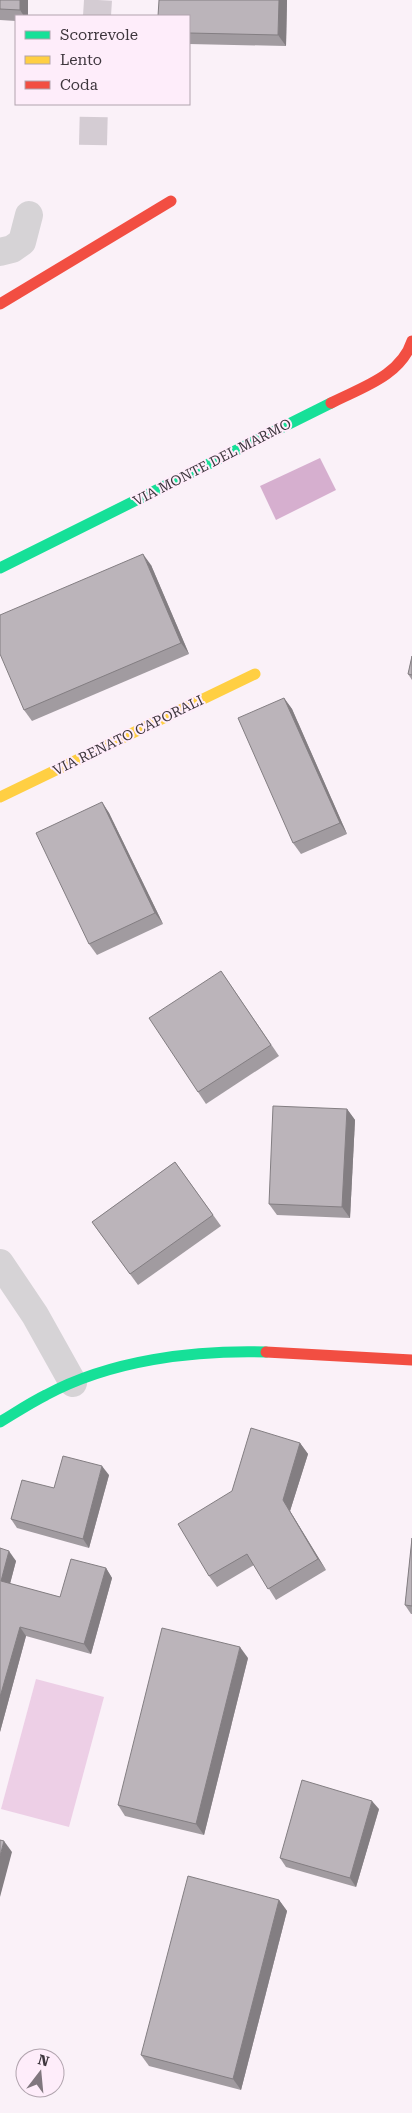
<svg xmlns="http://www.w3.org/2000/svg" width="412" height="2113" font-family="'Roboto Serif',serif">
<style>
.green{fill:#edcfe6}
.water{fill:#d6afcf}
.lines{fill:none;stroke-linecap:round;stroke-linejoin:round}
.street-tunnel{stroke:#d4ccd3;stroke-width:28;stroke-dasharray:28 14;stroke-linecap:butt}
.street{stroke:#d6d3d6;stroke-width:28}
.fast{stroke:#16e098;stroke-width:11}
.slow{stroke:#ffcf43;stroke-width:11}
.jam{stroke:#f24e42;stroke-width:11}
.wall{fill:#a19ba0}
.shaded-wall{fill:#837e82}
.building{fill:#bbb4ba;stroke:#837e82}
.labels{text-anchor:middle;stroke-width:4;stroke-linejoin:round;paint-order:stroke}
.street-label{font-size:14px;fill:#3e363d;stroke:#feedfa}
</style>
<rect width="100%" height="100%" fill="#faf1f8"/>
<polygon class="green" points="36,1679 104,1697 69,1827 1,1809"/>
<polygon class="water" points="320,458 336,490 276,520 260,486"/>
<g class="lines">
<g class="street-tunnel">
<polyline points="97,16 98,0"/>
<polyline points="93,145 94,104"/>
</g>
<g class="street">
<polyline points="0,252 12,249 22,242 29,215"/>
<polyline points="0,1263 35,1315 73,1383"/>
</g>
<g class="fast">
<polyline points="0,568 331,403"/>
<path d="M 0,1422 C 15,1413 30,1403 46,1395 C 111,1360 193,1350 266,1352"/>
</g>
<polyline class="slow" points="0,797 255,674"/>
<g class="jam">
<polyline points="0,304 171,201"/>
<path d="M 331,403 C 360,388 401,376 412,341"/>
<polyline points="266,1352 412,1360"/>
</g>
</g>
<g class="wall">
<polygon points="0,0 28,0 28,16 16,16 16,21 0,20"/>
<polygon points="159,0 287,0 286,46 189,44 189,16"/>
<polygon points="151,565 189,654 32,721 24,710"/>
<polygon points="412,656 412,680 408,674"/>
<polygon points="284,698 292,709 347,834 301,854 293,843"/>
<polygon points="102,802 109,813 163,924 97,955 89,944"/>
<polygon points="221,971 279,1056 206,1104 198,1092"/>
<polygon points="347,1109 355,1120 350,1218 277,1215 269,1204"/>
<polygon points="175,1162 221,1226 138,1285 92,1222"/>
<polygon points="300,1443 308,1454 290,1511 326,1570 276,1600 254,1565 217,1587 209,1576 232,1491"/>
<polygon points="109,1475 89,1548 17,1528 11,1519 54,1488"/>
<polygon points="412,1538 412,1614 411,1614 405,1605"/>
<polygon points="0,1548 16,1561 10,1584 60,1597 106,1568 112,1578 91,1654 26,1636 0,1732"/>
<polygon points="248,1658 204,1835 125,1816 118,1805"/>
<polygon points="379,1809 356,1887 286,1867 280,1858"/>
<polygon points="279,1900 287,1911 241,2090 149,2066 141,2055"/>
</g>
<g class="shaded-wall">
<polygon points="20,0 28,0 28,16 24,16 20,10"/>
<polygon points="279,0 287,0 286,46 278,35"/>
<polygon points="143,554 151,565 189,654 181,643"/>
<polygon points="284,698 292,709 347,834 340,823"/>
<polygon points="102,802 109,813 163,924 155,913"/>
<polygon points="347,1109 355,1120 350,1218 342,1207"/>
<polygon points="300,1443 308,1454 290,1511 326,1570 318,1559 283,1500"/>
<polygon points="102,1466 109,1475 89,1548 83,1539"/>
<polygon points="9,1551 16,1561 8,1591 1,1581"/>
<polygon points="106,1568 112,1578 91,1654 84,1644"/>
<polygon points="20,1627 26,1636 0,1732 0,1697"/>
<polygon points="240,1647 248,1658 204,1835 196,1824"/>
<polygon points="372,1801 379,1809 356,1887 350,1878"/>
<polygon points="4,1841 12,1852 0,1897 0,1856"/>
<polygon points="279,1900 287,1911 241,2090 233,2079"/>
</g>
<g class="building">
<polygon points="0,0 20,0 20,10 0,9"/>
<polygon points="159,0 279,0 278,35 189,33 189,16 158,16"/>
<polygon points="143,554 181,643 24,710 0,654 0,615"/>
<polygon points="412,656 412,675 408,674"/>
<polygon points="284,698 340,823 293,843 238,718"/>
<polygon points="102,802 155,913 89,944 36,833"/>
<polygon points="221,971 271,1045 198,1092 149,1018"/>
<polygon points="273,1106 347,1109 342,1207 269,1204"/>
<polygon points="175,1162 213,1215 130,1274 92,1222"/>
<polygon points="251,1428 300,1443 283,1500 318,1559 268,1589 247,1554 209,1576 178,1524 232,1491"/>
<polygon points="63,1456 102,1466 83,1539 11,1519 22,1480 54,1488"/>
<polygon points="412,1538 412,1606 405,1605"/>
<polygon points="0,1548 9,1551 1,1581 60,1597 71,1559 106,1568 84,1644 20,1627 0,1697"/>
<polygon points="162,1628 240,1647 196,1824 118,1805"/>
<polygon points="302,1780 372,1801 350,1878 280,1858"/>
<polygon points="0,1840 4,1841 0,1856"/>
<polygon points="188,1876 279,1900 233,2079 141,2055"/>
</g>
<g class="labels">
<g class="street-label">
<text transform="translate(212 462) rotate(-27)" y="5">VIA MONTE DEL MARMO</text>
<text transform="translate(128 735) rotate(-26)" y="5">VIA RENATO CAPORALI</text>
</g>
</g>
<rect x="15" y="15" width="175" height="90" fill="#feedfa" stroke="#b1a4ae"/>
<rect x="25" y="31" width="25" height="8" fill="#16e098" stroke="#b1a4ae"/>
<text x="60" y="40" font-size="15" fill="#3e363d">Scorrevole</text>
<rect x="25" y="56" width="25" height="8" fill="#ffcf43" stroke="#b1a4ae"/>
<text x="60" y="65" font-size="15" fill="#3e363d">Lento</text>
<rect x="25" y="81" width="25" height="8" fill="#f24e42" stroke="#b1a4ae"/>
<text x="60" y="90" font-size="15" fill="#3e363d">Coda</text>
<g transform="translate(40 2073) rotate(16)"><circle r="24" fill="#feedfa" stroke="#b1a4ae"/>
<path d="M0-4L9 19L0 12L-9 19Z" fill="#80777e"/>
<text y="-8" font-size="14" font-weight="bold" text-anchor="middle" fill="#3e363d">N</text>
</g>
</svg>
